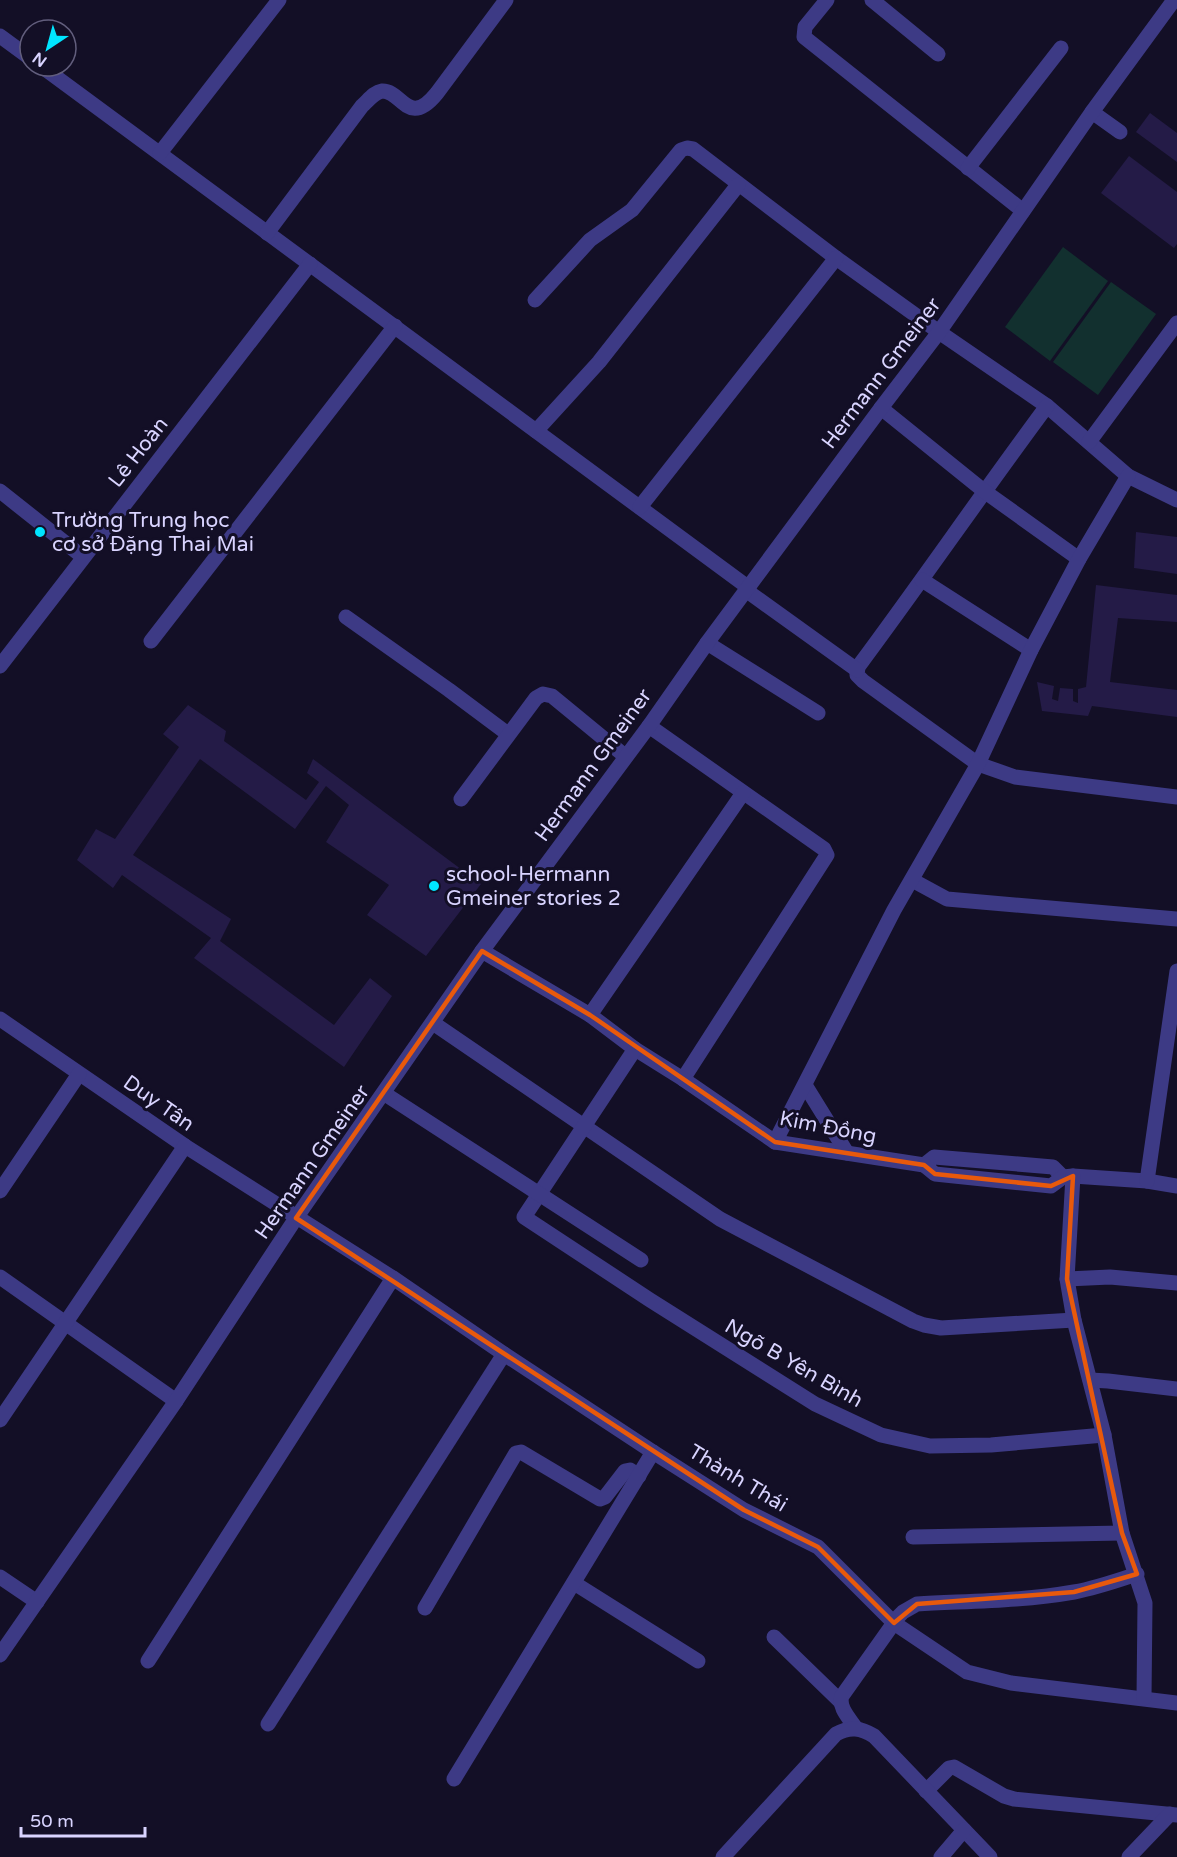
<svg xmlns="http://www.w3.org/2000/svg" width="1177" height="1857" font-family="'Varela Round',sans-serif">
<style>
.green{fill:#12302f}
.building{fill:#241b47}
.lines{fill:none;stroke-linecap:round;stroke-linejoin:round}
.minor{stroke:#3d3a85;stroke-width:15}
.marked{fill:none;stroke:#e8590c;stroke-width:4.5;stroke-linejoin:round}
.poi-dot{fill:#00e5ff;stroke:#130f26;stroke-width:2}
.labels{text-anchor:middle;stroke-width:6;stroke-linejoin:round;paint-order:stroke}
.street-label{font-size:21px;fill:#d9d4ff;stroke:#130f26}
.poi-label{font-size:21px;fill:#d9d4ff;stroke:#130f26;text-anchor:start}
</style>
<rect width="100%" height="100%" fill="#130f26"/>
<g class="green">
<polygon points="1063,247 1108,281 1050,361 1005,327"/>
<polygon points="1111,282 1156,314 1098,395 1053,362"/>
</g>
<g class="building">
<polygon points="1150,113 1177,133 1177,162 1136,132"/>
<polygon points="1129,156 1177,192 1177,244 1174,248 1101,193"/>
<polygon points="1136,532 1177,537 1177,574 1134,568"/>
<polygon points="1096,585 1177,595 1177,622 1118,618 1110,682 1177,690 1177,717 1092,706 1088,716 1042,711 1037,682 1054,686 1052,699 1058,701 1060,688 1073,689 1073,701 1078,703 1078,689 1086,687"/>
<polygon points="188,705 226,731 224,741 306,800 319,782 307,773 313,759 481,884 426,956 367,915 389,885 326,842 349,805 326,786 295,829 200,759 133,855 231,919 220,941 334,1025 370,978 392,996 344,1067 194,958 211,938 122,875 113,888 77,860 96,829 115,839 179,747 163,734"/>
</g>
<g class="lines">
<g class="minor">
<polyline points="827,0 805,27 804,37 1023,211"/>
<polyline points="872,0 938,54"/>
<polyline points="0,36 30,58"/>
<polyline points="41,66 749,588"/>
<polyline points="1092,112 1120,132"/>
<polyline points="160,153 279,0"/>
<polyline points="968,168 1061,48"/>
<path d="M 267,233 L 362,106 C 368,101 374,92 382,91 C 402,90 408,129 437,93 L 506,0"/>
<polyline points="535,300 590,240 632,210 681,150 687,148 693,149 836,258 939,332 1047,406 1128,476 1177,500"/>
<path d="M 1047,406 C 983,492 922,581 858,667 L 857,675 L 863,681 L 978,764 L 1015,777 L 1177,797"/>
<polyline points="881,408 984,491 1079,559"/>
<polyline points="536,431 599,362 738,185"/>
<polyline points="1089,442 1177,323"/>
<polyline points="0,491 83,557"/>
<polyline points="640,507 836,258"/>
<polyline points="922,580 1031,650"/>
<polyline points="747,591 857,670"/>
<polyline points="346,617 449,690 508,734"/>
<polyline points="151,641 395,326"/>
<polyline points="707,643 818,713"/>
<polyline points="0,666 310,264"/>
<polyline points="649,726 824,849 827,855 683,1079"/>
<polyline points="461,799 536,698 543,694 552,696 625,756"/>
<polyline points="912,880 947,899 1177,919"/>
<polyline points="482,951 590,1015 635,1049 683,1079 775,1142 924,1165 934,1157 1053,1167 1063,1177"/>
<polyline points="590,1015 743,793"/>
<polyline points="0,1019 185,1146 393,1278 504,1354 653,1452 744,1510 818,1547 894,1623 967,1672 1011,1683 1177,1703"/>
<polyline points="433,1023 720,1219 913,1321 924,1325 941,1328 1074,1320"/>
<polyline points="635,1049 524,1217 650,1300 815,1404 881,1435 930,1446 991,1445 1104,1435"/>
<polyline points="805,1085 847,1153"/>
<polyline points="385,1094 641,1260"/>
<polyline points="775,1142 894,910 978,764 1031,650 1079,559 1128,476"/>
<polyline points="924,1165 935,1174 1051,1186 1063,1177 1073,1176 1147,1181 1177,1186"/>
<polyline points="1073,1176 1067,1279 1074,1320 1104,1435 1122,1533 1145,1603 1144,1698"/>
<polyline points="1147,1181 1177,971"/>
<polyline points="0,1191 79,1074"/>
<polyline points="0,1277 176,1401"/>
<polyline points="1067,1279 1110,1277 1177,1283"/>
<polyline points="1090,1380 1108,1381 1177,1389"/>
<polyline points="0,1420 185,1146"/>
<polyline points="913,1537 1122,1533"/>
<polyline points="0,1577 37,1602"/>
<polyline points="574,1583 698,1661"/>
<polyline points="425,1608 516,1453 521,1452 600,1499 605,1497 625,1471 630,1470 639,1476"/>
<polyline points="774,1637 840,1701"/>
<polyline points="0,1655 176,1401 296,1218 482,951 649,726 707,643 881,408 939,332 1092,112 1174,0"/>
<polyline points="148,1661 393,1278"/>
<polyline points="268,1724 504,1354"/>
<path d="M 855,1727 C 849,1718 838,1707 842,1696 L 898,1617 L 903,1612 L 917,1604 C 969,1601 1023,1601 1074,1592 C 1096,1588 1116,1581 1137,1574"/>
<polyline points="454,1779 653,1452"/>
<polyline points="926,1791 949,1768 954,1767 1004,1796 1014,1799 1177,1815"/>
<path d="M 723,1857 L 836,1734 C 850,1726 861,1728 874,1736 L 990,1857"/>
<polyline points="941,1857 964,1830"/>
<polyline points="1129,1857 1170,1814"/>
</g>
</g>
<path class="marked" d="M 482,951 L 590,1015 L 775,1142 L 924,1165 L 935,1174 L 1051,1186 L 1073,1176 L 1067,1279 L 1122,1533 L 1137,1574 L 1074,1592 L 917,1604 L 894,1623 L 818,1547 L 744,1510 L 296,1218 Z"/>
<g class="poi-dot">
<circle cx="40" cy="532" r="6"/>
<circle cx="434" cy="886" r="6"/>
</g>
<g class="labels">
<g class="street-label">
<text transform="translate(881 373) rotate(-53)" y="7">Hermann Gmeiner</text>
<text transform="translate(138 452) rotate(-52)" y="7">Lê Hoàn</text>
<text transform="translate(593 765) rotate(-54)" y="7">Hermann Gmeiner</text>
<text transform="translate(159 1103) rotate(35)" y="7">Duy Tân</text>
<text transform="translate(828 1127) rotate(11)" y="7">Kim Đồng</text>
<text transform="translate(312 1162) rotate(-55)" y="7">Hermann Gmeiner</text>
<text transform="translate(794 1363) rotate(30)" y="7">Ngõ B Yên Bình</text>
<text transform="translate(738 1478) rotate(31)" y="7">Thành Thái</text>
</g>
<g class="poi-label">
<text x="52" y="527">Trường Trung học<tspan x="52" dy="24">cơ sở Đặng Thai Mai</tspan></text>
<text x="446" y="881">school-Hermann<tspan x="446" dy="24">Gmeiner stories 2</tspan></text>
</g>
</g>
<g transform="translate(48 48) rotate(216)"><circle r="28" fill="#130f26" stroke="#625e7d" stroke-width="1.5"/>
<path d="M0-4.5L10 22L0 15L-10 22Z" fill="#00e5ff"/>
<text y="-9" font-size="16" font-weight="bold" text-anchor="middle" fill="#d9d4ff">N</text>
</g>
<path d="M21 1827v9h124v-9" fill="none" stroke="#d9d4ff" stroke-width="3"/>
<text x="30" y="1827" font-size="18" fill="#d9d4ff" stroke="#130f26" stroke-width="4.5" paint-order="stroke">50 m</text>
</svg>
